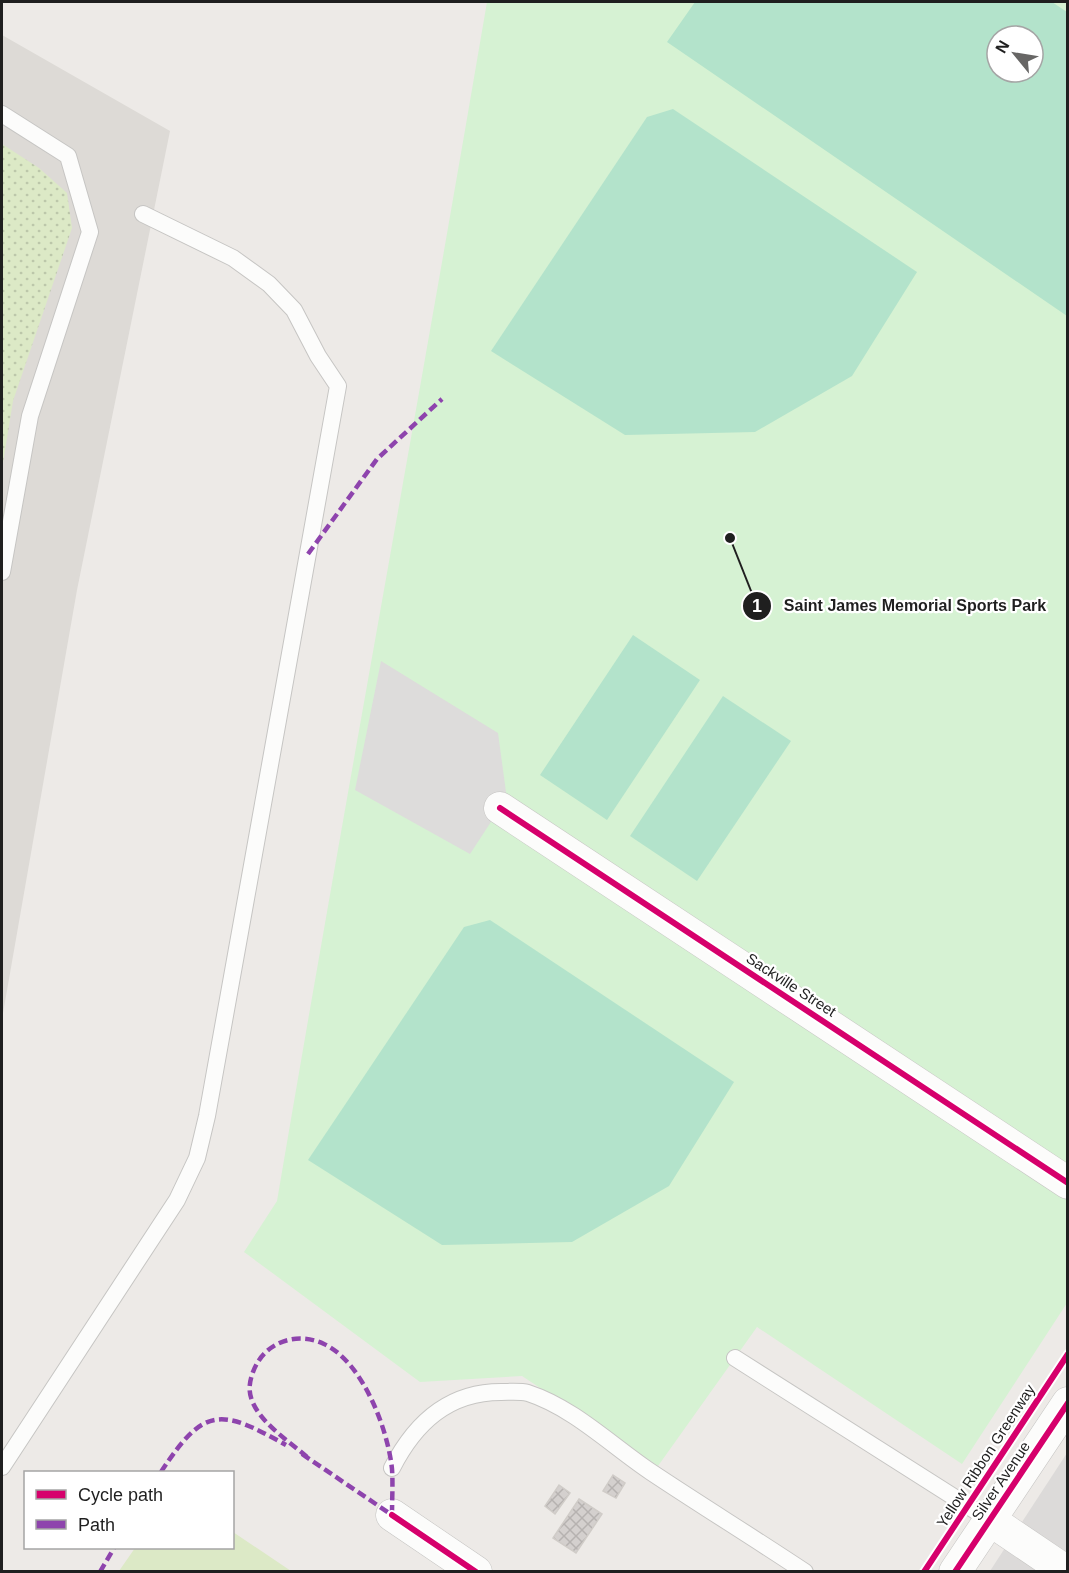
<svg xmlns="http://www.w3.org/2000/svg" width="1069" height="1573" font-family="Arial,sans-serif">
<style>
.residential{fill:#dcdad9}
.airport{fill:#dddad6}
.grass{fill:url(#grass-dots)}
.park{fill:#d6f2d3;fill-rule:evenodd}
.garden{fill:#dce9c6}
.pitch{fill:#b3e3cb;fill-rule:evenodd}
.parking{fill:#dddcdb}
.building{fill:url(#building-cross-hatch);stroke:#d0ccc8;stroke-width:1.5}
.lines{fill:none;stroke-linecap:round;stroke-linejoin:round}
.lane-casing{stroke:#c6c5c3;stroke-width:18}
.street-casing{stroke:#c6c5c3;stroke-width:33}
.lane{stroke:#fcfcfb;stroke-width:16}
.street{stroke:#fcfcfb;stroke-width:32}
.quiet{stroke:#8e44ad;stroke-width:4.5;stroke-dasharray:9 4.5;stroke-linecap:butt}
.cycleway-casing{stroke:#fff;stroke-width:10}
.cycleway{stroke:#d6006c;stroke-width:6}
.labels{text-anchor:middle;stroke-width:4.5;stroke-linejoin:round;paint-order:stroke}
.street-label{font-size:15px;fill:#1f1f1f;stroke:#fff}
.leader{fill:none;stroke:#1f1f1f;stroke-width:2}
.callout-dot{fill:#1f1f1f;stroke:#fff;stroke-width:2}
.mark-label{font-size:18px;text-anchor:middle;font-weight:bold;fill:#fff}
.callout-label{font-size:16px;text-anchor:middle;font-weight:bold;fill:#1f1f1f;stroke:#fff;stroke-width:4.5;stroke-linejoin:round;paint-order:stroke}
</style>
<defs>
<pattern id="grass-dots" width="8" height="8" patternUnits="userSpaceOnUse" patternTransform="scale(1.5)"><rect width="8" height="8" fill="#dce9c6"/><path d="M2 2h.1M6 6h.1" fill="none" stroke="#bcc7aa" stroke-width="1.8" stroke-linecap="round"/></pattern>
<pattern id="building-cross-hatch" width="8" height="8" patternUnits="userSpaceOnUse" patternTransform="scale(1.5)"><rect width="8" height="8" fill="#d4d0ce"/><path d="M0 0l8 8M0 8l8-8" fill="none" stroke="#b6b2b0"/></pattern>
</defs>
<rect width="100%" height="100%" fill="#edeae7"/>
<polygon class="residential" points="1067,1453 1067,1571 990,1571"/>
<polygon class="airport" points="2,35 170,131 77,590 2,1019"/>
<polygon class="grass" points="2,144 39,168 67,193 72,228 13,401 2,469"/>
<path class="park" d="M 487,2 L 1067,2 L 1067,1303 L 962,1464 L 757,1327 L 658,1466 L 522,1376 L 420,1382 L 244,1252 L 277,1201 C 345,800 419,402 487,2 ZM 997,36 L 1033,36 L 1033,72 L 997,72 Z"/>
<polygon class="garden" points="233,1532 291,1571 119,1571 135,1548 232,1548"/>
<g class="pitch">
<path d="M 695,2 L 1052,2 L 1067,12 L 1067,316 L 667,42 ZM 997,36 L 1033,36 L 1033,72 L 997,72 Z"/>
<polygon points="673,109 917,272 852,376 755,432 625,435 491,351 647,117"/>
<polygon points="633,635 700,680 607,820 540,775"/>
<polygon points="723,696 791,741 697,881 630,836"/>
<polygon points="490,920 734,1082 669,1186 572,1242 442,1245 308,1160 464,927"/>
</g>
<polygon class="parking" points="381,661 498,733 506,792 500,808 470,854 355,790"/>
<g class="building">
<polygon points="613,1475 625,1483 616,1498 603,1491"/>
<polygon points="559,1485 570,1493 555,1514 545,1506"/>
<polygon points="579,1499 602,1514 576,1553 553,1538"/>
</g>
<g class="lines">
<defs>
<g id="lane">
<polyline points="2,114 68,156 90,232 30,416 2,572"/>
<polyline points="735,1358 990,1520"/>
<polyline points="2,1467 177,1200 197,1158 207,1116 338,386 318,356 294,310 269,284 233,258 143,214"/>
<path d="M 392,1468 C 415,1423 448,1392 501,1392 C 510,1392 520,1391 528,1393 C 574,1408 612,1446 651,1472 C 702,1506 754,1538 805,1572"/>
</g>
<g id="street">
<polyline points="500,808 1068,1183"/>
<polyline points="392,1515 476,1572"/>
<polyline points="990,1520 1067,1572"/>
<polyline points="955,1572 1068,1403"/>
</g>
</defs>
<use href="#lane" class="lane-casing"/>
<use href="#street" class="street-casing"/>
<use href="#lane" class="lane"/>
<use href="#street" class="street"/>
<g class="quiet">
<polyline points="308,554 377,459 442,399"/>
<polyline points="302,1454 392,1515"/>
<path d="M 307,1457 C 289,1441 263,1425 253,1403 C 248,1392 249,1383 253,1372 C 264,1342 296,1331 324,1344 C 363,1362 388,1430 392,1469 C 393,1484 392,1500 392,1515"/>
<path d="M 161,1472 C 204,1406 220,1408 286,1445"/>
<polyline points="100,1572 114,1548"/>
</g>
<defs>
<g id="cycleway">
<polyline points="500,808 1068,1183"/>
<polyline points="392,1515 476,1572"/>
<polyline points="924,1572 1068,1354"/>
<polyline points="955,1572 1068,1403"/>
</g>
</defs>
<use href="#cycleway" class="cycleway-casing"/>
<use href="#cycleway" class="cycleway"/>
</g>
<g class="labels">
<g class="street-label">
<text transform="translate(791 985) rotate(33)" y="5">Sackville Street</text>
<text transform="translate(986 1456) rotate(-57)" y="5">Yellow Ribbon Greenway</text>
<text transform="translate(1001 1481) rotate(-56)" y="5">Silver Avenue</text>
</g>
</g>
<path class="leader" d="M730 538L757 606"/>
<g class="callout-dot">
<circle cx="730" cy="538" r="6"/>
<circle cx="757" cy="606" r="15"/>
</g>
<g class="mark-label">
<text x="757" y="612">1</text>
</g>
<g class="callout-label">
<text x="915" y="611">Saint James Memorial Sports Park</text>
</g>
<rect width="1069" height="1573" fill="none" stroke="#1f1f1f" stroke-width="6"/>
<rect x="24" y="1471" width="210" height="78" fill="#ffffff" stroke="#a5a5a5" stroke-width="1.5"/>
<rect x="36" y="1490" width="30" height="9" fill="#d6006c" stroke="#a5a5a5" stroke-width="1.5"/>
<text x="78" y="1501" font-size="18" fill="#1f1f1f">Cycle path</text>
<rect x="36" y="1520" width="30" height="9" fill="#8e44ad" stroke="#a5a5a5" stroke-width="1.5"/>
<text x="78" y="1531" font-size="18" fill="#1f1f1f">Path</text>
<g transform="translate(1015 54) rotate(300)"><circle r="28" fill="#ffffff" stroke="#a5a5a5" stroke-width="1.5"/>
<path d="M0-4.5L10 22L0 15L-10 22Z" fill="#676665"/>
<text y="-9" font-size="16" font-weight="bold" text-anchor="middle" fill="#1f1f1f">N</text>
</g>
</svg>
